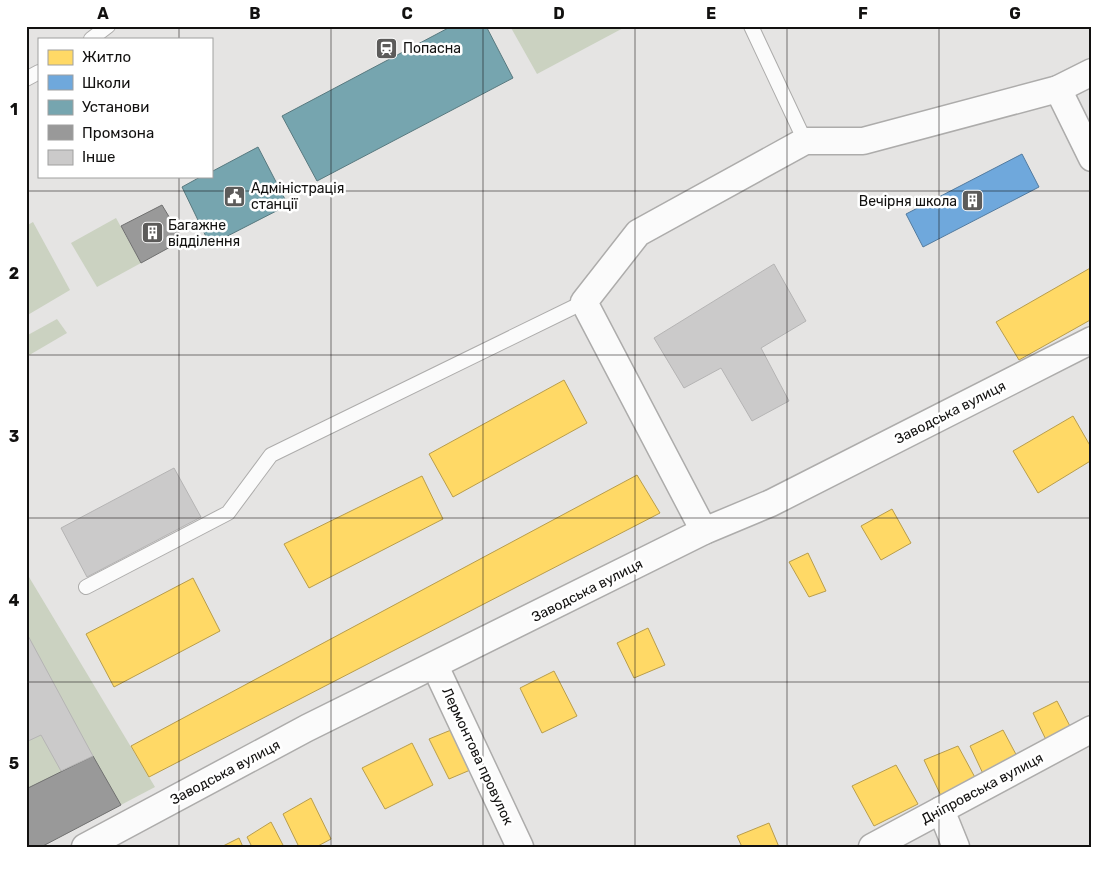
<svg xmlns="http://www.w3.org/2000/svg" width="1118" height="873" font-family="Rubik,sans-serif">
<style>
.green{fill:#cbd2c1}
.homes{fill:#ffd966;stroke:#b89d4c}
.schools{fill:#6fa8dc;stroke:#537b9f}
.public{fill:#76a5af;stroke:#58797f}
.industry{fill:#999;stroke:#707070}
.building{fill:#cbcaca;stroke:#b5b4b4}
.lines{fill:none;stroke-linecap:round;stroke-linejoin:round}
.service-casing{stroke:#adacab;stroke-width:16}
.minor-casing{stroke:#adacab;stroke-width:29}
.service{stroke:#fbfbfb;stroke-width:14}
.minor{stroke:#fbfbfb;stroke-width:26}
.grid{fill:none;stroke:#121110;stroke-width:1;stroke-opacity:0.55}
.labels{text-anchor:middle;stroke-width:5;stroke-linejoin:round;paint-order:stroke}
.poi-label{font-size:14px;fill:#121110;stroke:#fff;text-anchor:start}
.street-label{font-size:14px;fill:#121110;stroke:#fff}
.neatline{fill:none;stroke:#121110;stroke-width:2}
.grid-label{font-size:16px;text-anchor:middle;font-weight:bold;fill:#121110}
</style>
<rect width="100%" height="100%" fill="#e5e4e3"/>
<g class="green">
<polygon points="510,26 627,26 537,74"/>
<polygon points="116,218 141,263 97,287 71,243"/>
<polygon points="33,222 70,290 26,316 26,226"/>
<polygon points="57,319 67,333 26,357 26,336"/>
<polygon points="26,572 155,787 41,847 26,847"/>
</g>
<g class="homes">
<polygon points="1092,267 1092,319 1019,360 996,322"/>
<polygon points="564,380 587,423 453,497 429,454"/>
<polygon points="1073,416 1092,449 1092,460 1038,493 1013,451"/>
<polygon points="637,475 660,513 149,777 131,746"/>
<polygon points="422,476 443,519 309,588 284,544"/>
<polygon points="892,509 911,543 881,560 861,526"/>
<polygon points="808,553 826,591 809,597 789,562"/>
<polygon points="193,578 220,631 114,687 86,634"/>
<polygon points="648,628 665,665 634,678 617,643"/>
<polygon points="554,671 577,716 542,733 520,688"/>
<polygon points="1057,701 1073,732 1049,746 1033,713"/>
<polygon points="456,728 475,768 449,779 429,739"/>
<polygon points="1003,730 1019,760 985,778 970,746"/>
<polygon points="412,743 433,785 385,809 362,768"/>
<polygon points="958,746 978,783 943,800 924,760"/>
<polygon points="896,765 918,804 874,826 852,786"/>
<polygon points="311,798 331,839 316,847 299,847 283,814"/>
<polygon points="271,822 284,847 252,847 247,837"/>
<polygon points="769,823 779,847 742,847 737,836"/>
<polygon points="239,838 243,847 221,847"/>
</g>
<polygon class="schools" points="1022,154 1039,187 923,247 906,214"/>
<g class="public">
<polygon points="452,26 486,26 513,78 317,181 282,116"/>
<polygon points="258,147 288,205 210,245 182,187 202,176 211,176 211,172"/>
</g>
<g class="industry">
<polygon points="162,205 183,240 141,263 121,226"/>
<polygon points="93,756 121,805 41,847 26,847 26,789"/>
</g>
<g class="building">
<polygon points="774,264 806,321 761,348 789,401 752,421 721,368 684,388 654,338"/>
<polygon points="174,468 201,517 87,577 61,528"/>
<polygon points="26,632 93,756 61,771 41,735 26,742"/>
</g>
<g class="lines">
<defs>
<g id="service">
<polyline points="751,26 805,141"/>
<polyline points="91,39 108,26"/>
<polyline points="26,79 39,72"/>
<polyline points="86,587 228,513 271,455 584,302"/>
</g>
<g id="minor">
<polyline points="1058,89 1092,158"/>
<polyline points="704,531 584,302 638,233 805,141 863,141 1058,89 1092,72"/>
<polyline points="435,666 520,847"/>
<polyline points="941,810 956,847"/>
<polyline points="85,847 307,728 704,531 771,503 1092,340"/>
<polyline points="872,847 1092,729"/>
</g>
</defs>
<use href="#service" class="service-casing"/>
<use href="#minor" class="minor-casing"/>
<use href="#service" class="service"/>
<use href="#minor" class="minor"/>
</g>
<path class="grid" d="M 179,26 L 179,39M 331,26 L 331,847M 483,26 L 483,847M 635,26 L 635,847M 787,26 L 787,847M 939,26 L 939,847M 179,176 L 179,847M 26,191 L 1092,191M 26,355 L 1092,355M 26,518 L 1092,518M 26,682 L 1092,682"/>
<defs>
<symbol id="station-square" viewBox="-11 -11 22 22"><rect x="-9" y="-9" width="18" height="18" rx="4" fill="#5c5b5a" stroke="#fff"/><path d="M-3-6H3Q5-6 5-4V2Q5 4 3 4L4.5 6H3L1.5 4h-3L-3 6H-4.5L-3 4Q-5 4-5 2V-4Q-5-6-3-6ZM-3.5-4v3h7v-3ZM-3.5 1v1.5H-2V1ZM2 1v1.5H3.5V1Z" fill="#fff"/></symbol>
<symbol id="civic-square" viewBox="-11 -11 22 22"><rect x="-9" y="-9" width="18" height="18" rx="4" fill="#5c5b5a" stroke="#fff"/><path d="M-.6-6.5H3V-4.5H.6V-3L4-1V1h2V6H-6V1h2V-1L-.6-3ZM-1.2 2.5V6h2.4V2.5Z" fill="#fff"/></symbol>
<symbol id="building-square" viewBox="-11 -11 22 22"><rect x="-9" y="-9" width="18" height="18" rx="4" fill="#5c5b5a" stroke="#fff"/><path d="M-4-6H4V6H1V3H-1V6H-4ZM-2.5-4.3h1.7v1.8h-1.7ZM.8-4.3h1.7v1.8H.8ZM-2.5-1h1.7V.8h-1.7ZM.8-1h1.7V.8H.8Z" fill="#fff"/></symbol>
</defs>
<g fill-rule="evenodd">
<use href="#station-square" x="374" y="36" width="25" height="25"/>
<use href="#civic-square" x="222" y="184" width="25" height="25"/>
<use href="#building-square" x="960" y="188" width="25" height="25"/>
<use href="#building-square" x="140" y="220" width="25" height="25"/>
</g>
<g class="labels">
<g class="poi-label">
<text x="403" y="53">Попасна</text>
<text x="251" y="193">Адміністрація<tspan x="251" dy="16">станції</tspan></text>
<text x="957" y="206" text-anchor="end">Вечірня школа</text>
<text x="168" y="230">Багажне<tspan x="168" dy="16">відділення</tspan></text>
</g>
<g class="street-label">
<text transform="translate(950 412) rotate(-27)" y="5">Заводська вулиця</text>
<text transform="translate(587 590) rotate(-27)" y="5">Заводська вулиця</text>
<text transform="translate(478 756) rotate(65)" y="5">Лермонтова провулок</text>
<text transform="translate(225 772) rotate(-28)" y="5">Заводська вулиця</text>
<text transform="translate(982 788) rotate(-28)" y="5">Дніпровська вулиця</text>
</g>
</g>
<rect width="1118" height="873" fill="none" stroke="#ffffff" stroke-width="55"/>
<rect x="38" y="38" width="175" height="140" fill="#ffffff" stroke="#a0a09f"/>
<rect x="48" y="50" width="25" height="15" fill="#ffd966" stroke="#a0a09f"/>
<text x="82" y="62" font-size="15" fill="#121110">Житло</text>
<rect x="48" y="75" width="25" height="15" fill="#6fa8dc" stroke="#a0a09f"/>
<text x="82" y="88" font-size="15" fill="#121110">Школи</text>
<rect x="48" y="100" width="25" height="15" fill="#76a5af" stroke="#a0a09f"/>
<text x="82" y="112" font-size="15" fill="#121110">Установи</text>
<rect x="48" y="125" width="25" height="15" fill="#999999" stroke="#a0a09f"/>
<text x="82" y="138" font-size="15" fill="#121110">Промзона</text>
<rect x="48" y="150" width="25" height="15" fill="#cbcaca" stroke="#a0a09f"/>
<text x="82" y="162" font-size="15" fill="#121110">Інше</text>
<rect x="28" y="28" width="1062" height="818" class="neatline"/>
<g class="grid-label">
<text x="103" y="19">A</text>
<text x="255" y="19">B</text>
<text x="407" y="19">C</text>
<text x="559" y="19">D</text>
<text x="711" y="19">E</text>
<text x="863" y="19">F</text>
<text x="1015" y="19">G</text>
<text x="14" y="115">1</text>
<text x="14" y="279">2</text>
<text x="14" y="442">3</text>
<text x="14" y="606">4</text>
<text x="14" y="769">5</text>
</g>
</svg>
